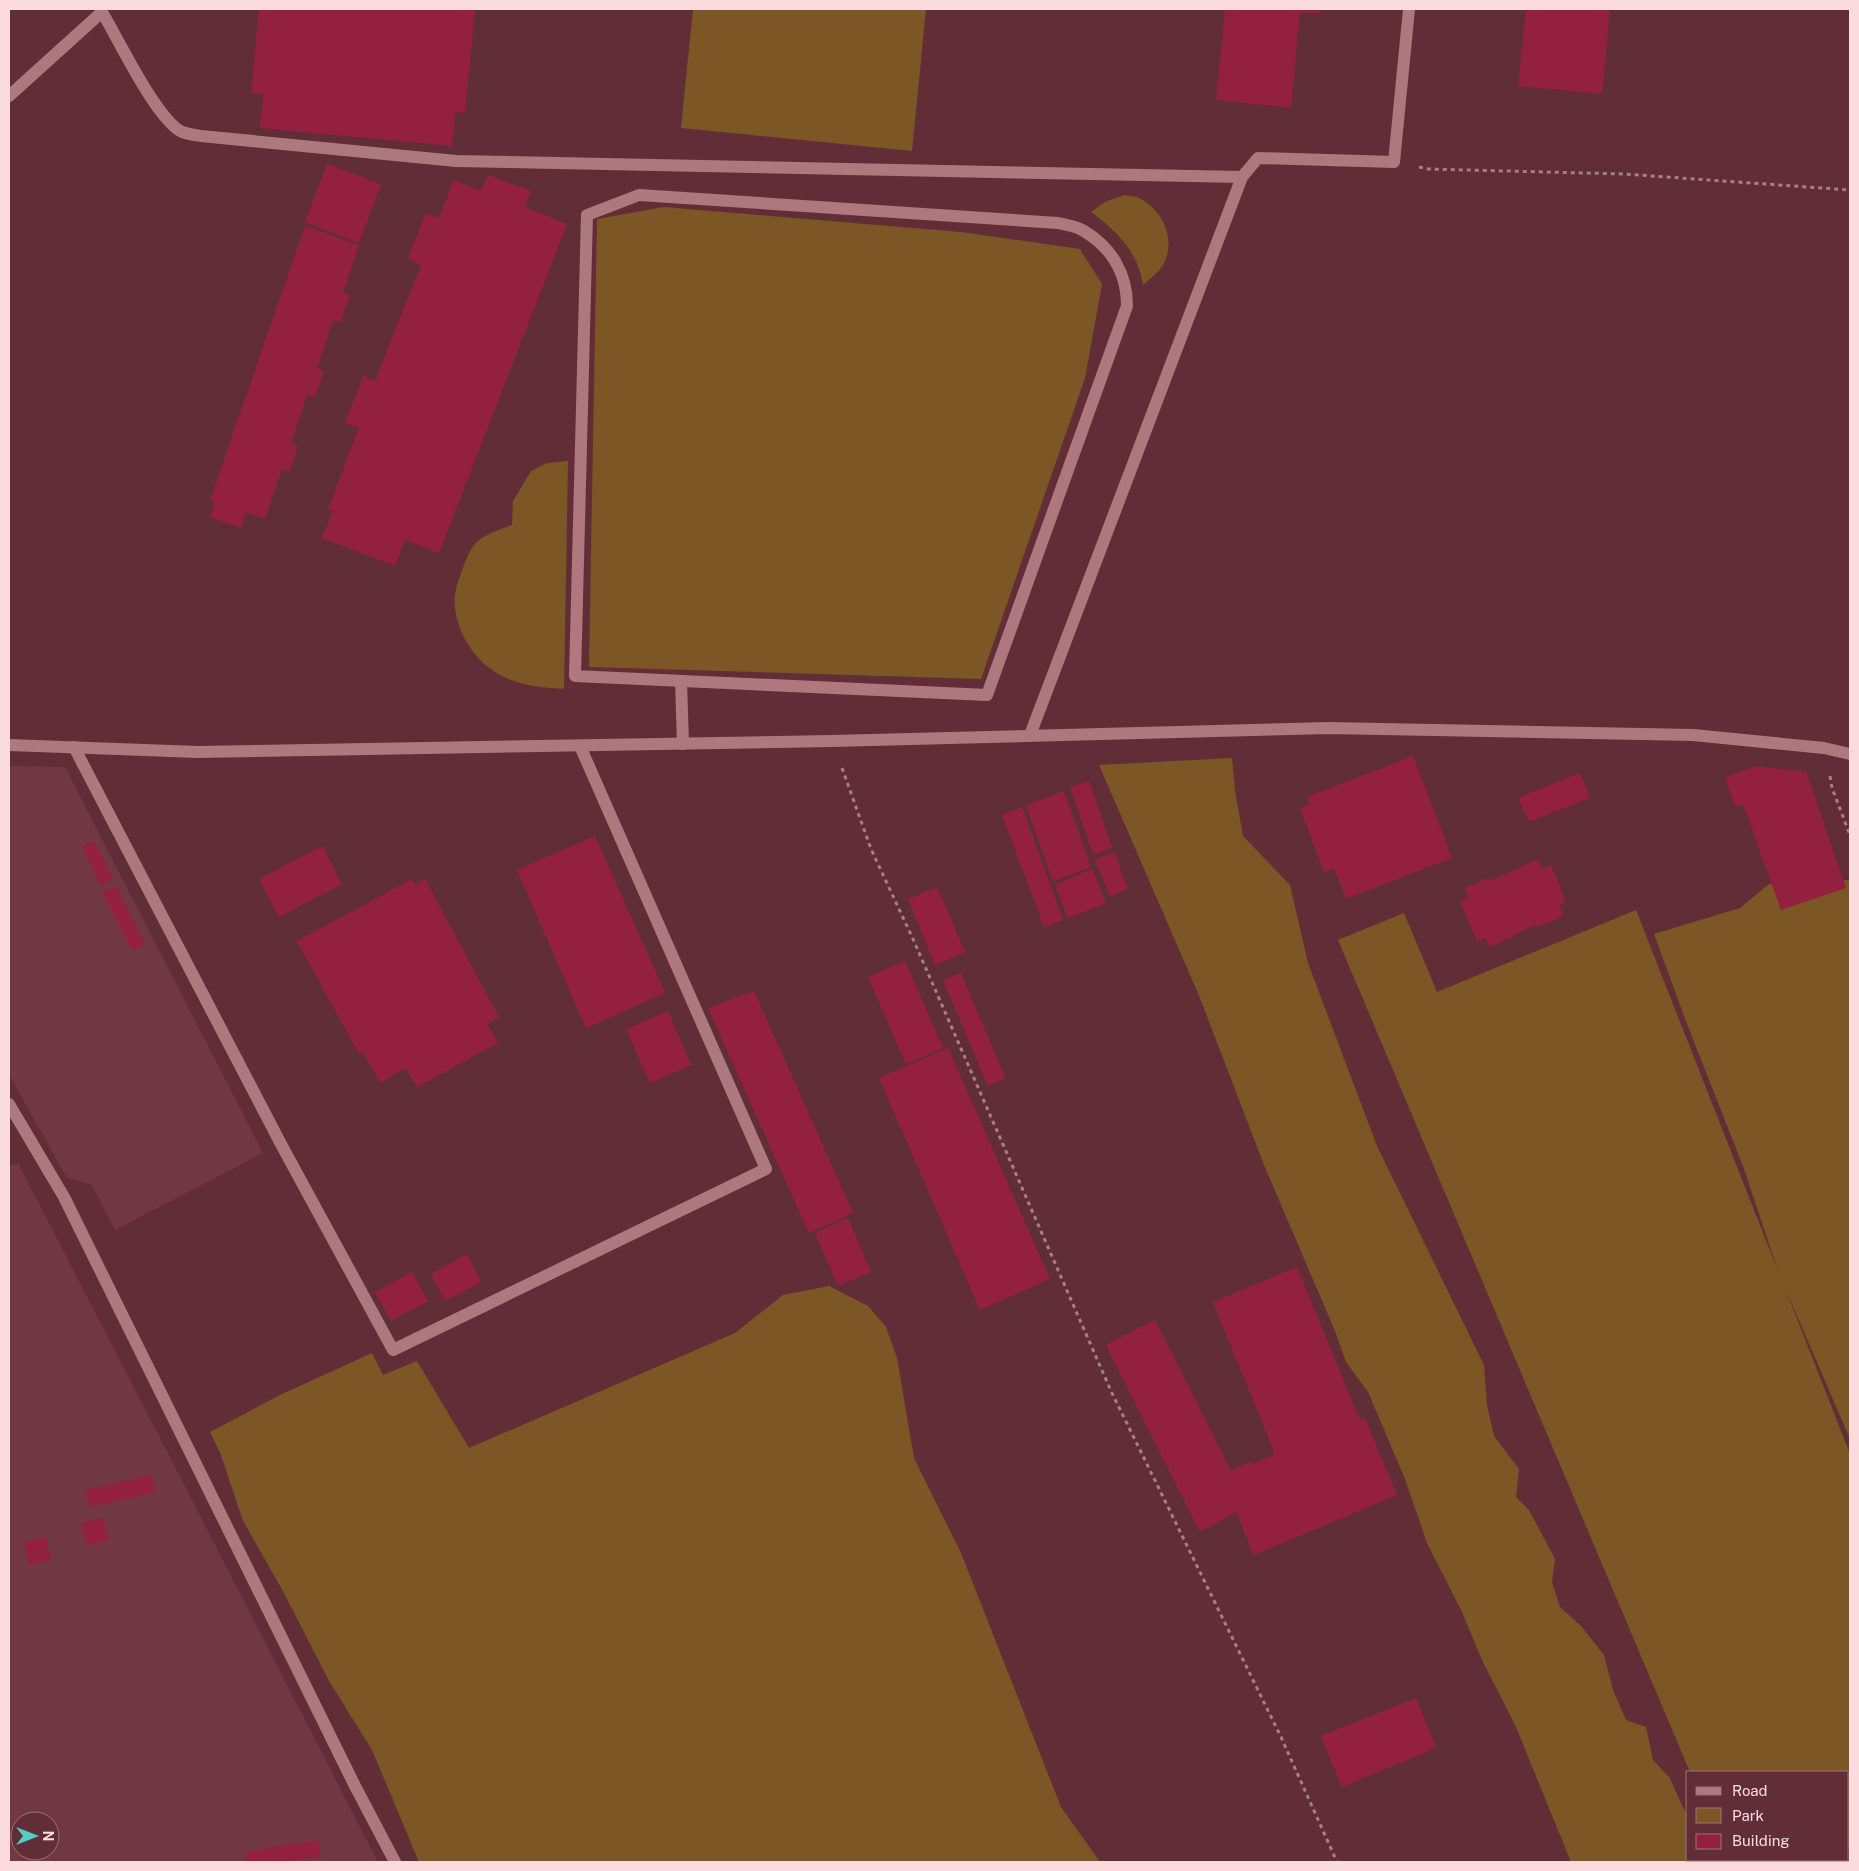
<svg xmlns="http://www.w3.org/2000/svg" width="1859" height="1871" font-family="'Public Sans',sans-serif">
<style>
.built{fill:#713742;fill-rule:evenodd}
.green{fill:#7c5625}
.building{fill:#942040}
.lines{fill:none;stroke-linecap:round;stroke-linejoin:round}
.path{stroke:#a97f85;stroke-width:3;stroke-dasharray:4 4;stroke-linecap:butt}
.minor{stroke:#ae787f;stroke-width:12}
</style>
<rect width="100%" height="100%" fill="#612e37"/>
<g class="built">
<polygon points="9,766 65,767 263,1153 115,1230 91,1184 67,1178 9,1075"/>
<path d="M 18,1163 L 190,1496 L 378,1862 L 9,1862 L 9,1166 ZM 20,1821 L 50,1821 L 50,1851 L 20,1851 Z"/>
</g>
<g class="green">
<polygon points="693,9 926,9 912,151 681,128"/>
<path d="M 1124,195 C 1129,196 1135,196 1139,198 C 1163,210 1177,240 1163,265 C 1158,273 1150,279 1143,285 C 1138,252 1117,231 1091,212 L 1105,202 Z"/>
<polygon points="664,207 961,232 1080,249 1102,284 1085,378 981,679 589,667 597,219"/>
<path d="M 568,461 L 564,689 C 537,688 509,684 488,667 C 466,649 450,618 456,589 C 457,583 460,577 462,571 C 465,561 470,548 478,541 C 488,533 501,529 512,525 L 513,501 L 531,471 L 547,463 Z"/>
<polygon points="1232,758 1235,791 1243,836 1290,885 1308,963 1377,1146 1484,1365 1487,1405 1494,1436 1519,1469 1516,1497 1529,1510 1555,1559 1552,1582 1560,1607 1581,1626 1604,1655 1613,1690 1626,1720 1646,1727 1653,1760 1669,1777 1688,1818 1688,1860 1692,1860 1692,1862 1571,1862 1516,1727 1483,1662 1461,1610 1427,1543 1405,1479 1368,1392 1346,1362 1335,1331 1264,1165 1200,998 1099,765"/>
<polygon points="1850,880 1850,1439 1785,1288 1850,1454 1850,1848 1848,1849 1848,1772 1690,1772 1338,940 1404,913 1437,992 1636,910 1778,1271 1743,1166 1687,1024 1654,934 1740,908 1769,884"/>
<polygon points="829,1286 868,1306 886,1327 897,1358 914,1458 961,1553 1061,1807 1100,1862 419,1862 372,1750 329,1681 284,1593 243,1521 221,1455 210,1432 280,1395 372,1353 383,1375 417,1361 469,1448 735,1333 783,1295"/>
<polygon points="1727,1860 1820,1860 1813,1862 1728,1862"/>
</g>
<g class="building">
<polygon points="259,9 475,9 465,113 455,112 452,146 260,128 263,94 251,93"/>
<polygon points="1225,9 1321,9 1320,14 1300,12 1291,108 1216,100"/>
<polygon points="1526,9 1610,9 1602,94 1518,86"/>
<polygon points="327,164 381,184 359,243 305,222"/>
<polygon points="488,175 531,191 525,207 567,224 439,553 405,540 395,566 322,538 333,511 328,509 359,428 345,423 363,376 375,381 421,265 408,259 426,213 439,218 454,180 481,191"/>
<polygon points="305,226 359,245 343,293 350,295 341,322 333,320 317,368 324,371 315,397 307,395 291,443 298,446 289,472 282,469 265,519 246,512 241,528 210,517 215,502 210,500"/>
<polygon points="1413,756 1452,858 1346,899 1334,868 1324,872 1300,808 1310,804 1307,797"/>
<polygon points="1756,766 1806,772 1846,888 1781,910 1743,804 1735,807 1725,777"/>
<polygon points="1580,773 1590,798 1529,822 1518,798"/>
<polygon points="1089,781 1112,848 1093,855 1070,787"/>
<polygon points="1064,791 1091,867 1053,881 1026,805"/>
<polygon points="1022,807 1063,920 1044,927 1002,815"/>
<polygon points="595,836 665,993 586,1028 517,870"/>
<polygon points="93,840 113,879 101,885 82,847"/>
<polygon points="322,846 342,884 279,917 259,879"/>
<polygon points="1114,852 1128,889 1110,896 1095,860"/>
<polygon points="1538,859 1542,869 1551,865 1566,902 1559,905 1564,916 1538,927 1536,925 1513,935 1514,937 1489,947 1485,938 1477,941 1460,901 1469,897 1465,888 1489,878 1490,881"/>
<polygon points="1092,869 1106,903 1068,918 1055,885"/>
<polygon points="412,879 415,885 425,879 499,1017 487,1024 498,1043 417,1087 406,1068 380,1083 363,1052 359,1054 297,941"/>
<polygon points="116,886 145,944 132,951 102,892"/>
<polygon points="937,887 965,952 935,965 908,899"/>
<polygon points="905,961 943,1048 906,1064 868,977"/>
<polygon points="961,973 1005,1078 988,1086 943,980"/>
<polygon points="754,991 853,1213 809,1233 708,1008"/>
<polygon points="668,1011 691,1065 650,1083 626,1029"/>
<polygon points="948,1048 1050,1279 980,1310 879,1078"/>
<polygon points="848,1218 871,1272 838,1286 815,1233"/>
<polygon points="467,1254 481,1282 445,1301 431,1274"/>
<polygon points="1297,1267 1360,1420 1365,1418 1397,1495 1254,1555 1236,1512 1200,1532 1106,1345 1155,1320 1231,1471 1251,1461 1253,1464 1275,1454 1213,1302"/>
<polygon points="412,1272 428,1301 391,1321 375,1292"/>
<polygon points="151,1475 155,1492 90,1507 86,1490"/>
<polygon points="103,1518 109,1540 87,1546 81,1523"/>
<polygon points="46,1537 51,1560 29,1565 24,1542"/>
<polygon points="1416,1698 1436,1748 1342,1787 1321,1736"/>
<polygon points="318,1840 321,1856 285,1862 246,1862 245,1852"/>
</g>
<g class="lines">
<g class="path">
<polyline points="1419,167 1428,169 1624,174 1850,190"/>
<polyline points="842,768 871,849 913,939 1111,1391 1281,1737 1337,1862"/>
<polyline points="1830,776 1832,788 1850,835"/>
</g>
<g class="minor">
<path d="M 102,12 C 119,40 156,119 182,132 C 188,134 195,135 201,136 L 456,161 L 1242,177"/>
<polyline points="9,96 102,12 101,9"/>
<path d="M 639,195 L 1058,223 C 1066,225 1077,226 1084,231 C 1112,248 1127,274 1127,306 L 987,695 L 575,676 L 587,215 Z"/>
<polyline points="681,681 683,744"/>
<polyline points="1030,735 1242,177 1258,158 1394,162 1409,9"/>
<polyline points="9,745 198,752 832,741 1329,728 1693,735 1824,748 1850,754"/>
<polyline points="74,747 282,1146 393,1350 766,1169 580,746"/>
<polyline points="9,1104 64,1197 355,1786 395,1862"/>
</g>
</g>
<rect width="1859" height="1871" fill="none" stroke="#fcdbdf" stroke-width="20"/>
<rect x="1686" y="1771" width="162" height="90" fill="#612e37" stroke="#9f737a"/>
<rect x="1696" y="1787" width="25" height="8" fill="#ae787f" stroke="#9f737a"/>
<text x="1732" y="1796" font-size="15" fill="#fcdbdf">Road</text>
<rect x="1696" y="1808" width="25" height="15" fill="#7c5625" stroke="#9f737a"/>
<text x="1732" y="1821" font-size="15" fill="#fcdbdf">Park</text>
<rect x="1696" y="1834" width="25" height="15" fill="#942040" stroke="#9f737a"/>
<text x="1732" y="1846" font-size="15" fill="#fcdbdf">Building</text>
<g transform="translate(35 1836) rotate(90)"><circle r="24" fill="#612e37" stroke="#9f737a"/>
<path d="M0-4L9 19L0 12L-9 19Z" fill="#54cdc7"/>
<text y="-8" font-size="14" font-weight="bold" text-anchor="middle" fill="#fcdbdf">N</text>
</g>
</svg>
